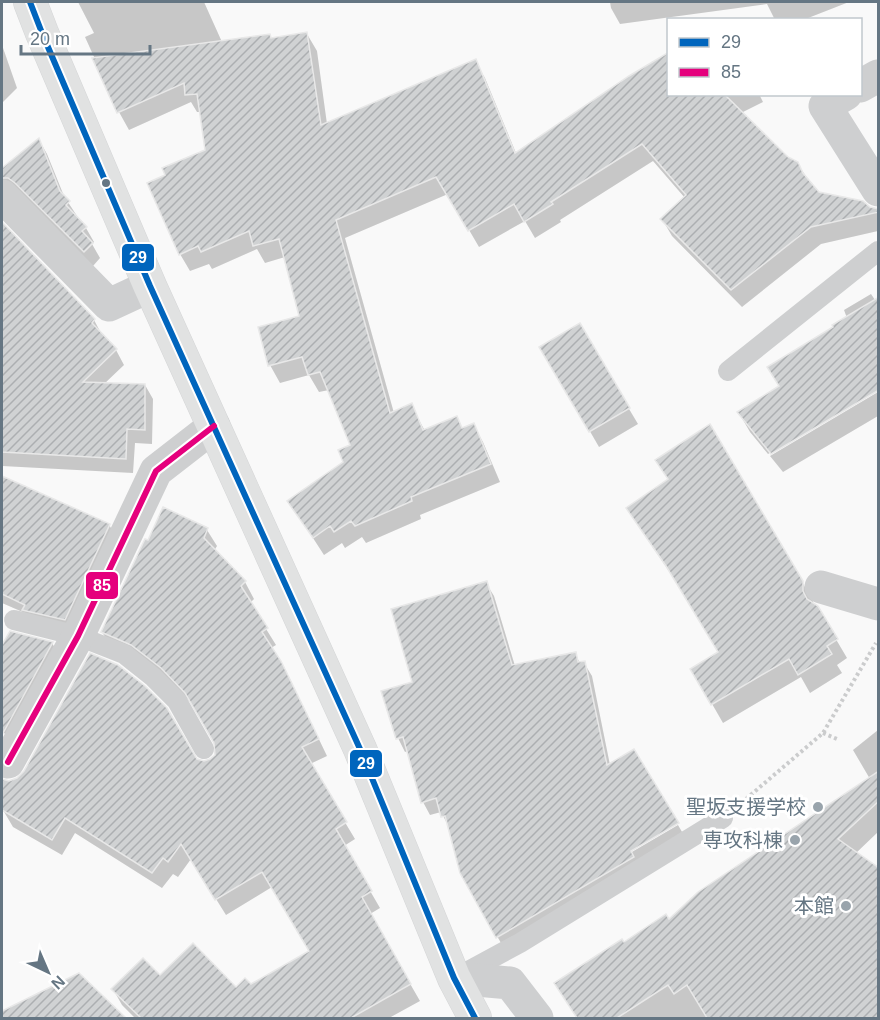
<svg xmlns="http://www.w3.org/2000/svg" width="880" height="1020" font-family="Arial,'Noto Sans JP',sans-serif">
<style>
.shadow{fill:#0003}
.building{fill:url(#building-hatch);stroke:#e8e8e8;stroke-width:1.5}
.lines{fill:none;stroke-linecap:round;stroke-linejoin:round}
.secondary-casing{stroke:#d5d6d7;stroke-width:34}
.path{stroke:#cbcccd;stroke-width:4;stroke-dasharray:3 3;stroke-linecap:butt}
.lane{stroke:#cecfd0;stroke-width:20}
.street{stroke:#cecfd0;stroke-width:33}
.secondary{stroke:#e1e2e2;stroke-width:33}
.bus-1-casing{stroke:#fff;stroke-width:10}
.bus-2-casing{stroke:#fff;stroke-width:10}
.bus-1{stroke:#0065bd;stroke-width:6}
.bus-2{stroke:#e5007d;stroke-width:6}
.bus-dot{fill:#657683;stroke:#fff;stroke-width:2}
.poi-dot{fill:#99a4ac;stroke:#fff;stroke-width:2}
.labels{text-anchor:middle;stroke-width:6;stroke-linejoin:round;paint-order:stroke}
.poi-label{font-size:20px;fill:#657683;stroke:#fff;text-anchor:end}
.line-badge{stroke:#fff;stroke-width:2}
.badge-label{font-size:16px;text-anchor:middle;font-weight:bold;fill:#fff}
</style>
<defs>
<pattern id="building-hatch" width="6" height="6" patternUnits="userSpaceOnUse" patternTransform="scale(1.5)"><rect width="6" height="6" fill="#d0d2d3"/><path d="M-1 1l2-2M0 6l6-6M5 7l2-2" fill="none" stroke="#acafb1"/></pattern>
</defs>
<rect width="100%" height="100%" fill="#f9f9f9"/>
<g class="shadow">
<polygon points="78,2 204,2 222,42 270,40 307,34 317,51 327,124 475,61 485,78 516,153 668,94 759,94 763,102 741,113 787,158 797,163 818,194 878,210 878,231 821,244 742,307 672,236 662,219 685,198 653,161 560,220 561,222 535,238 525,221 479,247 448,194 345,238 394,413 411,405 425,431 456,418 463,429 473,424 483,442 500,482 420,515 421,519 366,543 362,537 345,548 342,543 324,555 289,501 345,463 352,446 329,390 319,392 309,375 280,383 270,365 301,317 285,257 265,263 257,249 212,269 209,264 190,271 180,254 167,176 206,151 201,112 197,112 191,102 129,130 119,112 85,37 94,33"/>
<polygon points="610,2 849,2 803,20 775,20 767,4 620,24 611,8"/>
<polygon points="2,45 17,88 2,103"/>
<polygon points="39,140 47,154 64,196 77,216 76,218 86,228 94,242 92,244 100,258 93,266 2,194 2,170"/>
<polygon points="2,225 94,320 102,335 116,350 124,365 104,384 145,385 153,399 152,444 135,443 133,473 2,466"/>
<polygon points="871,294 875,300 878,389 768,454 750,432 739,413 781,387 835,328 847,318 844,310"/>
<polygon points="579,325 638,424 599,447 542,348"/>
<polygon points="878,392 878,416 783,472 770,456"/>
<polygon points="2,477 109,525 118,539 73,634 2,603"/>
<polygon points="164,509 207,530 217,546 214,551 245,582 254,599 250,603 276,645 271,648 290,679 327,756 310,764 355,839 344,846 380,908 370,914 420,1001 389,1018 135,1018 122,1005 113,989 160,977 236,989 251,986 311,952 272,887 226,915 191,859 178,877 173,874 162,888 75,833 62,855 13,827 3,810 205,763 215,757 217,750 197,709 172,684 112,648 102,632"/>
<polygon points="639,527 802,582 813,601 813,605 817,607 847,658 837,665 842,673 810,693 801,677 723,723 692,669 719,653 679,586"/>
<polygon points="486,583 494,596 515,666 575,654 580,663 584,663 592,676 610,765 625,856 678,825 685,837 505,950 461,873 451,831 441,812 430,815 423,802 408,751 405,752 398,738 414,683"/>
<polygon points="10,633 52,643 61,659 16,740 2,732 2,648"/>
<polygon points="878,730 878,832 855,854 878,870 878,1018 577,1018 556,984 623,944 669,921 870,779 853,750"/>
<polygon points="8,1009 114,1009 120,1018 13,1018"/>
</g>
<g class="building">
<polygon points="307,32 321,125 476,59 515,153 629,76 669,52 669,94 724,94 788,157 798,162 803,173 819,192 863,201 870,207 879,209 879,212 811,227 731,290 660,219 686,195 642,144 551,202 553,204 524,222 514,204 468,231 436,177 336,220 390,413 412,403 423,430 457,416 462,428 474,423 491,464 411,497 412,501 355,526 351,521 334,532 330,526 313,538 287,501 343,462 338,450 350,445 320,372 308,375 302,357 268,366 258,327 299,316 279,239 253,246 249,231 201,252 198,246 179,255 147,183 165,175 162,168 205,150 197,94 185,95 184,83 117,113 92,58 270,34 271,38"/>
<polygon points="39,138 60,191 70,201 66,205 87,227 82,231 93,243 84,252 15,183 8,178 2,178 2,168"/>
<polygon points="2,222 95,319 92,323 117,349 83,382 145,384 145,430 127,429 126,459 2,452"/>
<polygon points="879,297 879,390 771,454 737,412 779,386 767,367 833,327 832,325"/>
<polygon points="580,323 630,408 589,432 539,347"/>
<polygon points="710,424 803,581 803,591 807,599 818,606 838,639 827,646 832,654 798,675 789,659 711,705 690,669 718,652 666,566 626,508 668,479 655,460"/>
<polygon points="2,476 110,524 65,620 22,610 25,605 2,594"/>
<polygon points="163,507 208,528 204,538 246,581 241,586 268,628 262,632 281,661 319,739 302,747 347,822 336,829 372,891 362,897 411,984 351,1018 141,1018 111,989 143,958 160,975 193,943 236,987 245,978 251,984 309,951 262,872 215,900 181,844 168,862 163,858 152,873 65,818 52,840 2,810 2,779 9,781 17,778 24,771 90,653 118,665 145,686 167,708 197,759 204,761 210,759 215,755 214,743 185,693 161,668 131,645 101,632 145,539 148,540"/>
<polygon points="487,581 512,665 576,652 578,662 585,661 607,765 634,749 679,823 631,851 634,857 496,938 460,873 445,816 441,817 436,798 421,803 403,737 396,739 381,691 412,682 391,609"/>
<polygon points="10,631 53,642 2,735 2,645"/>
<polygon points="879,771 879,801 838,839 879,868 879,1018 707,1018 687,985 674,994 668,985 617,1018 577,1018 554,983 622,939 624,942 666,914 669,919 698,892"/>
<polygon points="79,973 126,1018 2,1018 2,1011"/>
</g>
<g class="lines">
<defs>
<polyline id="secondary" points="30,2 42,33 150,286 360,749 454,978 475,1018"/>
</defs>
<use href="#secondary" class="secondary-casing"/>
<g class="path">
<polyline points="823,733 837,739"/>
<polyline points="746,799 823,733 876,643"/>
</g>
<g class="lane">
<polyline points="728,371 878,251"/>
<polyline points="14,620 78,636 124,654 153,677 177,701 204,749"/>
<polyline points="459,976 520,943 723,818"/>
</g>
<g class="street">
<polyline points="860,86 878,76"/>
<polyline points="846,94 825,106 878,190"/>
<polyline points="2,196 109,305 150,286"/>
<polyline points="821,587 878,604"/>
<polyline points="8,762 78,636 156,471 214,426"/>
<polyline points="454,978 510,983 537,1018"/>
</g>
<use href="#secondary" class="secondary"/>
<defs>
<polyline id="bus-1" points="30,2 42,33 150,286 360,749 454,978 475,1018"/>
<polyline id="bus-2" points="8,762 78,636 156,471 214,426"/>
</defs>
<use href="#bus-1" class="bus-1-casing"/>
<use href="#bus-2" class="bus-2-casing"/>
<use href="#bus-1" class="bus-1"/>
<use href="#bus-2" class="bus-2"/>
</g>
<circle class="bus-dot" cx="106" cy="183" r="5"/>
<g class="poi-dot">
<circle cx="818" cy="807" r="6"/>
<circle cx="795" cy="840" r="6"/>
<circle cx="846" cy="906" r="6"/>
</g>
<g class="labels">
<g class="poi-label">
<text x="806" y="814">聖坂支援学校</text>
<text x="783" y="847">専攻科棟</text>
<text x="834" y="913">本館</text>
</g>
</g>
<g class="line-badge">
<rect x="121" y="243" width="34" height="29" rx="6" fill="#0065bd"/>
<rect x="85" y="571" width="34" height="29" rx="6" fill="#e5007d"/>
<rect x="349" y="749" width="34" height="29" rx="6" fill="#0065bd"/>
</g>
<g class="badge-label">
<text x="138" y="263">29</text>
<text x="102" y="591">85</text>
<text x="366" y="769">29</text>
</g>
<rect width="880" height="1020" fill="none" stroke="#657683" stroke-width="6"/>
<rect x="667" y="18" width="195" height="78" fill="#ffffff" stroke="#c1c8cd" stroke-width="1.5"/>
<rect x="679" y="38" width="30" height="9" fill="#0065bd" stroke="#c1c8cd" stroke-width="1.5"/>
<text x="721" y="48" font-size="18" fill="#657683">29</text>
<rect x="679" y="68" width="30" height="9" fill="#e5007d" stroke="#c1c8cd" stroke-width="1.5"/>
<text x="721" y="78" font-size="18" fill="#657683">85</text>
<g transform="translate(48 972) rotate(136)" stroke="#ffffff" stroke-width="4.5" paint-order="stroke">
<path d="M0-4.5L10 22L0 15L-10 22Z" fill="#657683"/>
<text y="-9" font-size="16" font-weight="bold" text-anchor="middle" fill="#657683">N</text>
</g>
<path d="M21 45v9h129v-9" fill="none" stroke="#657683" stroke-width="3"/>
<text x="30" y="45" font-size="18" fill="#657683" stroke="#ffffff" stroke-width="4.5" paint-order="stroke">20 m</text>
</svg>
